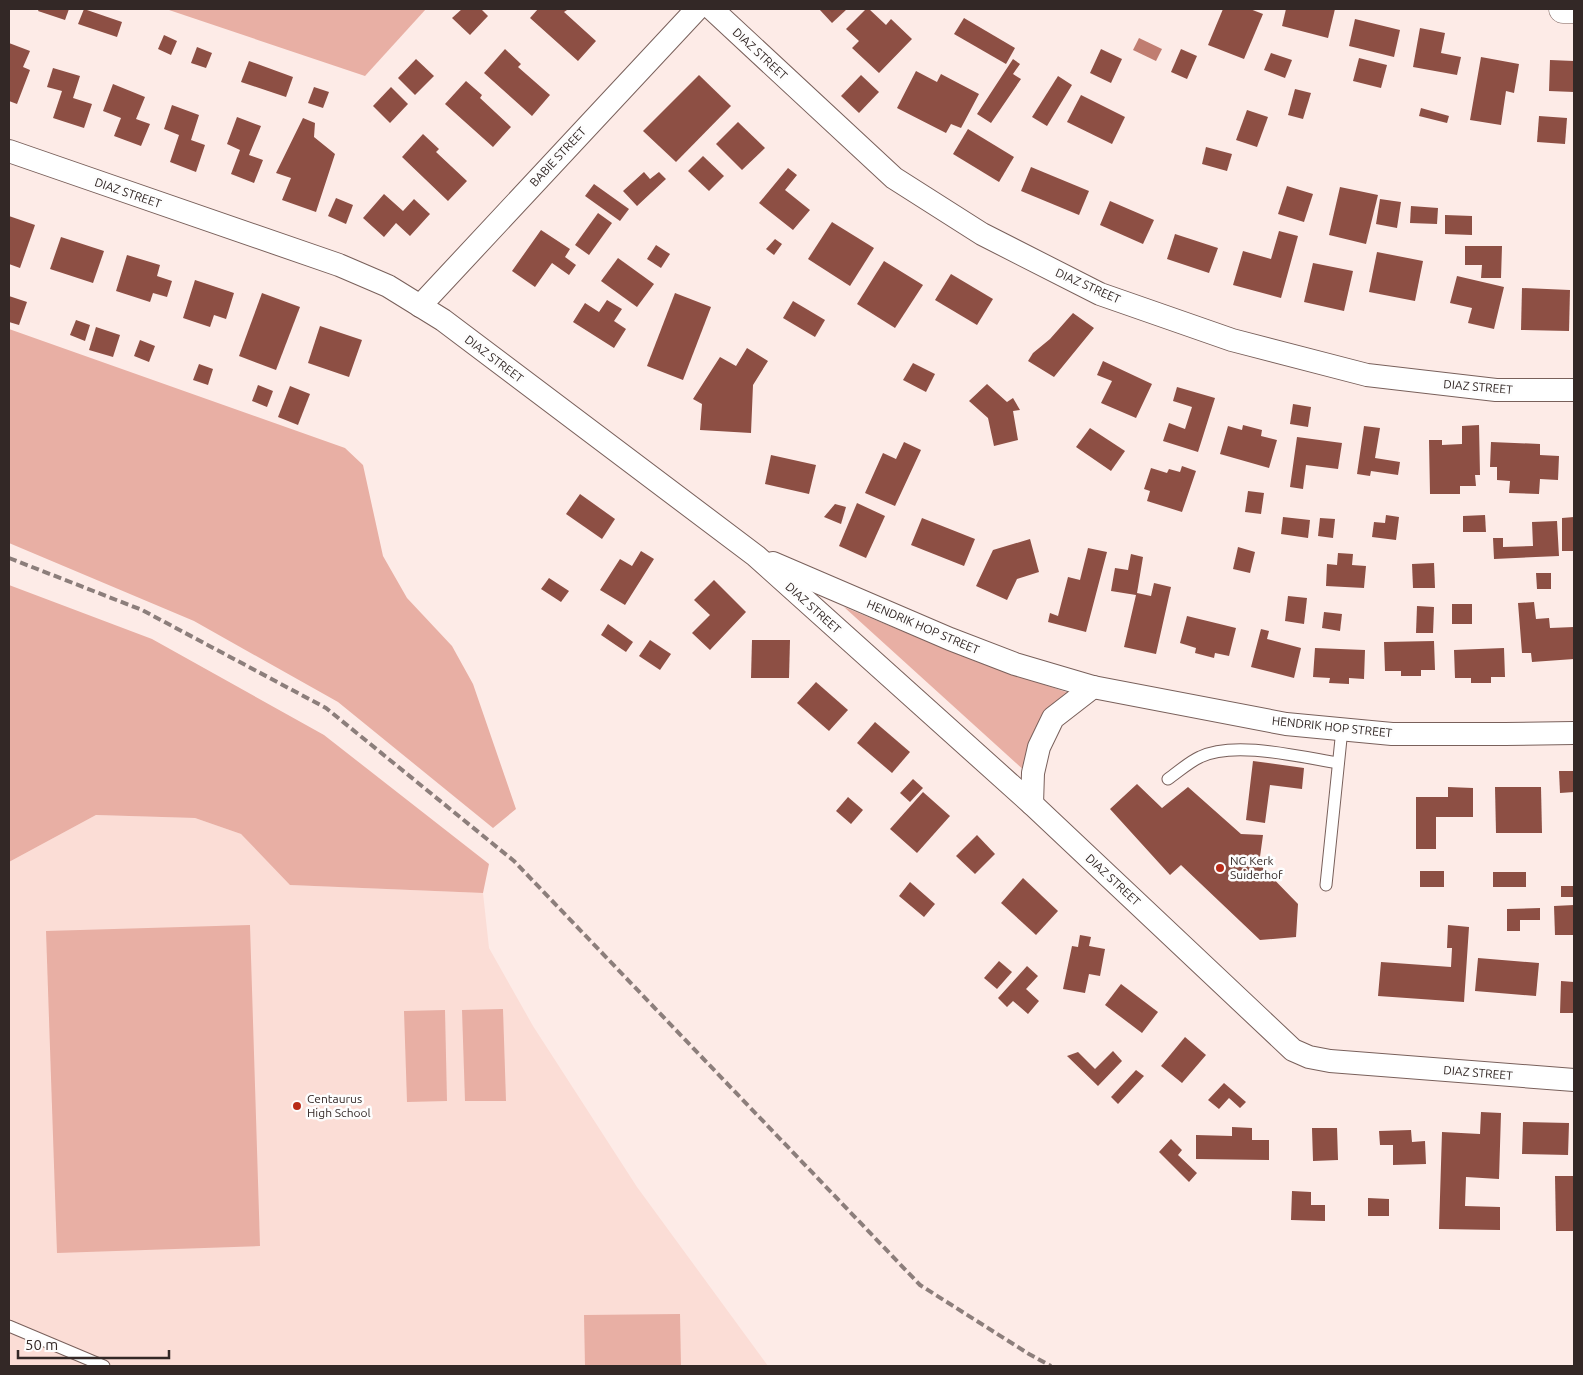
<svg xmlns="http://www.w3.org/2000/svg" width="1583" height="1375" font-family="Ubuntu,sans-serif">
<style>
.built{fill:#fbddd6}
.green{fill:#e8afa4}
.water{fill:#c07d71}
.building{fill:#8d4f44}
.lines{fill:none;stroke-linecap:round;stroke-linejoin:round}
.service-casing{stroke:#79605b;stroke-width:13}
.minor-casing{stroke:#79605b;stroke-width:24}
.tertiary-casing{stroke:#79605b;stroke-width:29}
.service{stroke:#fff;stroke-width:11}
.minor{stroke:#fff;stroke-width:22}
.tertiary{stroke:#fff;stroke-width:28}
.rail{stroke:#8c7e7b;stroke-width:4;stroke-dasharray:8 4;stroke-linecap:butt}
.poi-dot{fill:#b82b18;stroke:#fdfdfd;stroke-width:2}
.labels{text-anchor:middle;stroke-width:5;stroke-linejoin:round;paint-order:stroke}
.street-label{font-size:12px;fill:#332826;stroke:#fdfdfd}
.poi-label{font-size:12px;fill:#332826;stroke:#fdfdfd;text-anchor:start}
</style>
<rect width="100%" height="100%" fill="#fdebe7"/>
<polygon class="built" points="96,815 195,818 241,834 291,885 483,893 489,948 533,1026 637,1187 768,1366 9,1366 9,862"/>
<g class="green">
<polygon points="166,9 426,9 365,76"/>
<polygon points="9,329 345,448 363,465 383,556 407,598 452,646 473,684 516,809 493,828 338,702 194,621 9,543"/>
<polygon points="9,585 152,639 324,735 489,864 483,893 290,885 241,834 195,818 96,815 9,862"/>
<polygon points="844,607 975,661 1069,693 1041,716 1035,734 1027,773"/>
<polygon points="250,925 260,1246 57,1253 46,931"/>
<polygon points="503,1009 506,1101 465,1101 462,1010"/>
<polygon points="445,1010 447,1101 407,1102 404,1011"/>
<polygon points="680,1314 681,1366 585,1366 584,1315"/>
</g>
<polygon class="water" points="1139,38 1162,49 1156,61 1133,50"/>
<g class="building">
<polygon points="39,9 69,9 65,20 38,11"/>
<polygon points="84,9 122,22 117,37 78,24"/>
<polygon points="462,9 481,9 488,16 470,35 452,18"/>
<polygon points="538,9 566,9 567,10 564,12 596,41 578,61 530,18"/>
<polygon points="819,9 847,9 832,23"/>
<polygon points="866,9 869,9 886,25 891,19 912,39 879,73 852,48 859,41 846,29"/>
<polygon points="1223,9 1250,9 1263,14 1244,59 1208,45"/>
<polygon points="1286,9 1335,9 1328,38 1282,26"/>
<polygon points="964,18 1015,48 1006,64 954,34"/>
<polygon points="1355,19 1400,30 1394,57 1349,46"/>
<polygon points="1420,28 1445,33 1441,53 1461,57 1457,75 1413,67"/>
<polygon points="164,35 177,41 171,55 158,49"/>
<polygon points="9,43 30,51 23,67 30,70 17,104 9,101"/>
<polygon points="197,47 212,53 206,68 191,63"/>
<polygon points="505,49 521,64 518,67 550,95 532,116 484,73"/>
<polygon points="1101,49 1122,59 1111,83 1090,73"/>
<polygon points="1181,49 1197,56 1187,79 1171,72"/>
<polygon points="1271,53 1292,60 1285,78 1264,70"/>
<polygon points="1481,57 1519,64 1514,93 1506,91 1501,125 1470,120"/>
<polygon points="1359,58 1387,65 1381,88 1353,81"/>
<polygon points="416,59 434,76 415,95 398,78"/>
<polygon points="1013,59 1020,64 1013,74 1021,79 991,123 977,114"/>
<polygon points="1550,60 1574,61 1574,92 1549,91"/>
<polygon points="249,61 293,77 286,97 241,82"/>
<polygon points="53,68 80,76 73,98 92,104 84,128 53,118 62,91 47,87"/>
<polygon points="916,71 937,82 941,74 979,94 961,128 951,124 946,133 897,108"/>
<polygon points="699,75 731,106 676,162 643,131"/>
<polygon points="861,75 879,92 859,113 841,96"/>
<polygon points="1058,76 1072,85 1047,126 1032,117"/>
<polygon points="466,81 482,95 480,98 511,127 493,147 445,104"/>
<polygon points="113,84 145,97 136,119 150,124 141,146 114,136 121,118 103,111"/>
<polygon points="314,87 329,92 323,108 308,103"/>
<polygon points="391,87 408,104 390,123 373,106"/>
<polygon points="1295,89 1311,93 1303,119 1288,115"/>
<polygon points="1081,95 1125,117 1112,144 1067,122"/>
<polygon points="172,105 199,115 191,140 205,145 196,172 170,162 179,135 164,129"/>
<polygon points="1421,108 1449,116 1447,123 1419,116"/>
<polygon points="1247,110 1268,117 1257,147 1236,140"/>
<polygon points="1539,116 1567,118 1565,144 1537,142"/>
<polygon points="237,117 261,126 249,155 263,160 254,183 231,174 240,150 227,144"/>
<polygon points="303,118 315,123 314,137 335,154 316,212 282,200 291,178 276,173"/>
<polygon points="738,122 765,148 742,170 716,144"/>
<polygon points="968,129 1014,157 999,182 953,154"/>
<polygon points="423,134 439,149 436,152 467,181 448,201 402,157"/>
<polygon points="1206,147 1232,154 1227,171 1202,164"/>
<polygon points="703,156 724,176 709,191 688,171"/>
<polygon points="1031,167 1089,191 1079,215 1021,191"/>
<polygon points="788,168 797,175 785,190 810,210 793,230 759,203"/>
<polygon points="644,172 650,179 659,172 666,179 637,206 623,191"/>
<polygon points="594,184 629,209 620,221 585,196"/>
<polygon points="1287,186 1313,194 1304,222 1278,214"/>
<polygon points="1340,187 1378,195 1366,244 1329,235"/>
<polygon points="384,194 403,211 414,199 430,214 410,236 396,223 384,237 363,218"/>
<polygon points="336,198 353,205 346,224 328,216"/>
<polygon points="1380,199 1401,202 1397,228 1376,224"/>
<polygon points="1110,201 1154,220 1143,244 1100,225"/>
<polygon points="1411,206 1438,208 1437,224 1410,223"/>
<polygon points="598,213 612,223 589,255 575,245"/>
<polygon points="1445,215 1472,216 1472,235 1445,234"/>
<polygon points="9,216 35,225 20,268 9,264"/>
<polygon points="832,222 874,248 850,286 808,259"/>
<polygon points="541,230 570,249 565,257 576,265 569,275 552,263 535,287 512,271"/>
<polygon points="1279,231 1298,236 1281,298 1233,285 1243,251 1271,259"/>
<polygon points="1175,234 1218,248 1209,273 1167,259"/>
<polygon points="61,237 104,251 93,283 50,269"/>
<polygon points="775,239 782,244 774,255 766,249"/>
<polygon points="656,245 670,254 661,268 647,259"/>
<polygon points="1465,246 1502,246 1501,278 1481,278 1482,265 1465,265"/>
<polygon points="1377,252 1423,261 1415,301 1369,292"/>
<polygon points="127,255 160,265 157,276 172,281 167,297 153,293 150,302 116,291"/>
<polygon points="618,258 654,284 637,307 601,281"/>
<polygon points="884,261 923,285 895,328 857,304"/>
<polygon points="1313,263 1353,271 1344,311 1304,302"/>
<polygon points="951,274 993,299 977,325 935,300"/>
<polygon points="1457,276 1504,287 1494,329 1468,323 1472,308 1450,303"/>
<polygon points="195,280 234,293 226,319 214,315 210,327 183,318"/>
<polygon points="1522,288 1570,290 1569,331 1521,330"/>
<polygon points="262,293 300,307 276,370 239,356"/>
<polygon points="675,293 711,307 683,380 647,366"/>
<polygon points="9,296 27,302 19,325 9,322"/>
<polygon points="607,300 622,309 614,321 626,329 614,348 573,322 585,303 599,312"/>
<polygon points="793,301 825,320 815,337 783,318"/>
<polygon points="1073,313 1094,328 1054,377 1028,361 1033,353 1050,339"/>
<polygon points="76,320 90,325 85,341 70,335"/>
<polygon points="320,326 362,340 349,377 308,363"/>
<polygon points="96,327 120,335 113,357 89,350"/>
<polygon points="140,340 155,346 149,362 134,356"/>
<polygon points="747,348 768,361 753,385 751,433 700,430 702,404 693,399 720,357 736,366"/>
<polygon points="1103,361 1152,384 1136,418 1101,403 1112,381 1097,375"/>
<polygon points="913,363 935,374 926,392 903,380"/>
<polygon points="199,364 213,369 208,385 193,380"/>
<polygon points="987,384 1007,402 1013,398 1020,410 1013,411 1018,440 994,446 988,418 969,401"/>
<polygon points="258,385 273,391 267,407 252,401"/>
<polygon points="290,386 310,394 298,425 278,417"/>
<polygon points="1177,387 1215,398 1198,452 1163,441 1169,423 1185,429 1192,407 1173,401"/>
<polygon points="1293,404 1311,407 1308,427 1290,424"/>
<polygon points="1243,425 1262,430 1261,436 1277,440 1269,468 1220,454 1228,426 1242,430"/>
<polygon points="1479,425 1480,475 1475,475 1476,486 1460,486 1460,494 1430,494 1429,440 1442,440 1442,445 1462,444 1462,426"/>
<polygon points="1364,426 1380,428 1375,458 1400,462 1398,475 1371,471 1370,476 1357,474"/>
<polygon points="1090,428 1125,451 1111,471 1076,447"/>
<polygon points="1297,437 1342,443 1338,469 1306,465 1303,489 1290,487"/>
<polygon points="904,442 921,450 895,506 865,493 883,453 896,459"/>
<polygon points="1491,442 1540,444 1540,455 1559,456 1558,480 1540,479 1539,494 1509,493 1510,481 1497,480 1497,467 1490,467"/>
<polygon points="771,455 816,465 809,494 765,484"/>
<polygon points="1182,466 1196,471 1182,512 1147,501 1150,491 1144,489 1151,468 1167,473 1169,469 1180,472"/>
<polygon points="1248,491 1264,493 1261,514 1245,512"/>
<polygon points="580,494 615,519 602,539 566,514"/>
<polygon points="857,503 885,516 866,558 839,546"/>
<polygon points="835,504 846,507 841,524 824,517"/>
<polygon points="1386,515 1399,517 1396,540 1372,537 1374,522 1385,523"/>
<polygon points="1485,515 1486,532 1463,532 1463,516"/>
<polygon points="1283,517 1310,520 1308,538 1281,534"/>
<polygon points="1574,517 1574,551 1562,551 1562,518"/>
<polygon points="922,518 975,539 964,566 911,545"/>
<polygon points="1320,518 1335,519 1333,538 1318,536"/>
<polygon points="1557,521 1559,556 1494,559 1493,538 1503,538 1503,547 1533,546 1532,522"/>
<polygon points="1030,539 1039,572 1017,579 1007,600 976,586 993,550"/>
<polygon points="1238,547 1255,552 1250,573 1233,569"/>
<polygon points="1088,548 1107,552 1086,632 1048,622 1050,613 1058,616 1068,577 1080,580"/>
<polygon points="641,551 654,559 625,605 600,590 620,559 632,566"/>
<polygon points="1338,553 1353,554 1352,565 1366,566 1364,588 1326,586 1327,564 1337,565"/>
<polygon points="1131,554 1143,557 1137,593 1151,596 1154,583 1171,587 1156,654 1124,647 1136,595 1111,591 1115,568 1128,570"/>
<polygon points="1434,563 1435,588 1413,588 1412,564"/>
<polygon points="1536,573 1551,573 1551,589 1537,589"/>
<polygon points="549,578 569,591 561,602 541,589"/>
<polygon points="714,580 746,612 710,650 692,633 710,615 694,600"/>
<polygon points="1288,596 1307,598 1304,624 1285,621"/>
<polygon points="1534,602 1536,619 1549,618 1550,628 1574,627 1574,659 1532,662 1531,653 1522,653 1518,603"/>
<rect x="1452" y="604" width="20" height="20"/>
<polygon points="1417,606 1434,607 1433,633 1416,633"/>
<polygon points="1324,612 1342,614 1340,631 1322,628"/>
<polygon points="1187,616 1236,628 1229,656 1215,653 1214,658 1195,653 1196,648 1180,643"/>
<polygon points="608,624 633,642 626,652 601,635"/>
<polygon points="1261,629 1269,631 1267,639 1301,648 1294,678 1251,667"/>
<polygon points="650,640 671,654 660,670 639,656"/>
<polygon points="752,640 790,640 789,678 751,678"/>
<polygon points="1434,641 1435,670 1421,670 1421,676 1401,676 1401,671 1385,671 1384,642"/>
<polygon points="1315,648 1365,650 1364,679 1349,678 1349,684 1329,683 1330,678 1313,677"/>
<polygon points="1504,648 1505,677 1491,677 1491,683 1471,683 1471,678 1455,678 1454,650"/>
<polygon points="816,682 848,710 829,731 797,703"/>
<polygon points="875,722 910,752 892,773 857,743"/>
<polygon points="1253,761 1304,768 1302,789 1270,785 1265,823 1246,820"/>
<polygon points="1559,771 1574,771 1574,792 1560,793"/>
<polygon points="913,779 923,788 910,802 900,793"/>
<polygon points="1137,784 1162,808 1188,787 1241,834 1263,835 1259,864 1298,904 1296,937 1260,940 1181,865 1170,875 1110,809"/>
<polygon points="1448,787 1473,788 1473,817 1436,817 1436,849 1416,849 1416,797 1448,797"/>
<polygon points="1495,787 1541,787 1542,833 1496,833"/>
<polygon points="923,792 950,816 917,853 890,829"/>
<polygon points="848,797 863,810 851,824 836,811"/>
<polygon points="977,835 995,854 975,874 956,856"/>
<rect x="1420" y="871" width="24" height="16"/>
<rect x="1493" y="872" width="33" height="15"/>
<polygon points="1023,878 1058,911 1036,935 1001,903"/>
<polygon points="910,882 935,904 924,917 899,896"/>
<rect x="1561" y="886" width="13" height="11"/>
<polygon points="1574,905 1574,935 1555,935 1554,906"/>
<polygon points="1540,908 1540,920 1520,920 1520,931 1507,931 1507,909"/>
<polygon points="1448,925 1469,927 1464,1002 1378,996 1381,962 1451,967 1452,948 1447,948"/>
<polygon points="1080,935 1091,937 1089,946 1105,949 1100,976 1089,974 1085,993 1063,989 1072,946 1078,947"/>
<polygon points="1478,958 1539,963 1536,996 1475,991"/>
<polygon points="999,961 1012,972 997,989 984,978"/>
<polygon points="1027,966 1038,976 1026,989 1039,1001 1028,1014 1013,1001 1007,1007 998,998"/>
<polygon points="1561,981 1574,982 1574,1013 1560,1013"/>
<polygon points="1121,984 1158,1012 1142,1033 1105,1005"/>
<polygon points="1185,1037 1206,1055 1182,1083 1161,1066"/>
<polygon points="1113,1051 1122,1061 1098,1086 1067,1056 1078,1052 1095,1069"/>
<polygon points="1136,1070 1144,1076 1118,1104 1111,1097"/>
<polygon points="1224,1083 1246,1102 1240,1108 1229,1098 1219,1109 1208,1100"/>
<polygon points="1481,1112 1501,1113 1499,1179 1466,1177 1465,1206 1500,1207 1500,1230 1439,1229 1442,1132 1480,1134"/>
<polygon points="1523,1122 1569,1123 1568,1155 1522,1154"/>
<polygon points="1232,1127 1252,1128 1252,1140 1269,1140 1269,1160 1196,1159 1196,1135 1232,1136"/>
<polygon points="1312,1128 1337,1128 1338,1160 1313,1161"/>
<polygon points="1411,1130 1412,1142 1425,1141 1426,1164 1393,1165 1393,1145 1380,1145 1379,1131"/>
<polygon points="1171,1139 1182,1150 1178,1155 1197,1173 1189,1182 1159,1152"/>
<polygon points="1555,1176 1574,1176 1574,1231 1556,1231"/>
<polygon points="1292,1191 1311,1192 1311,1205 1325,1205 1325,1221 1291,1220"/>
<polygon points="1368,1198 1389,1199 1389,1216 1368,1216"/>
</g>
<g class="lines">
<defs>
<g id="service">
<path d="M 1168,779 C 1178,772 1189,762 1200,757 C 1234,740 1301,757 1338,763"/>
<polyline points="1326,885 1342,729"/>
<polyline points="9,1326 104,1366"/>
</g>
<g id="minor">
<polyline points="712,9 894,178 982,234 1100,294 1232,340 1367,375 1496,390 1574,390"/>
<polyline points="9,151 339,265 388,286 443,320 756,556 1032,804 1293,1050 1309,1057 1330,1061 1574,1080"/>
<polyline points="420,306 697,9"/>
<polyline points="773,563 950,639 1015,664 1093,687 1286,724 1392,734 1505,734 1574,733"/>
<polyline points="1032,804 1033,773 1039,747 1053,718 1093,687"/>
</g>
<polyline id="tertiary" points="1563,9 1574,9"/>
</defs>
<use href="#service" class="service-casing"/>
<use href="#minor" class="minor-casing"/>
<use href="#tertiary" class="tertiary-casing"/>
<use href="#service" class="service"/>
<use href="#minor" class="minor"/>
<use href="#tertiary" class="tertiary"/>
<polyline class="rail" points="9,558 142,610 326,708 514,861 920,1285 1029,1354 1051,1366"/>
</g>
<g class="poi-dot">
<circle cx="1220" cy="868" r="5"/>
<circle cx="297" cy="1106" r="5"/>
</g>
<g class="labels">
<g class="street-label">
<text transform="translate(760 54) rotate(43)" y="4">DIAZ STREET</text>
<text transform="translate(558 157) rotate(-47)" y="4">BABIE STREET</text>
<text transform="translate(128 193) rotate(19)" y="4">DIAZ STREET</text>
<text transform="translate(1088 286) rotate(24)" y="4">DIAZ STREET</text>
<text transform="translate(494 359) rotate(37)" y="4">DIAZ STREET</text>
<text transform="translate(1478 387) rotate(5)" y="4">DIAZ STREET</text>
<text transform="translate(813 608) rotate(42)" y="4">DIAZ STREET</text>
<text transform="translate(923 627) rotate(23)" y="4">HENDRIK HOP STREET</text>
<text transform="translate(1332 727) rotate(6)" y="4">HENDRIK HOP STREET</text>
<text transform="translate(1113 880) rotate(43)" y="4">DIAZ STREET</text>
<text transform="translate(1478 1073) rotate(5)" y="4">DIAZ STREET</text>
</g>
<g class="poi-label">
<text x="1230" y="865">NG Kerk<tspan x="1230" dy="14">Suiderhof</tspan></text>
<text x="307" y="1103">Centaurus<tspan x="307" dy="14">High School</tspan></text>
</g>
</g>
<rect width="1583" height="1375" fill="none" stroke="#332826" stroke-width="20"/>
<path d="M18 1350v8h151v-8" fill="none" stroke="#332826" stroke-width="2.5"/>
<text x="25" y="1350" font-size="15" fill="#332826" stroke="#fdfdfd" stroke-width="4" paint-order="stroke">50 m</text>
</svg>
